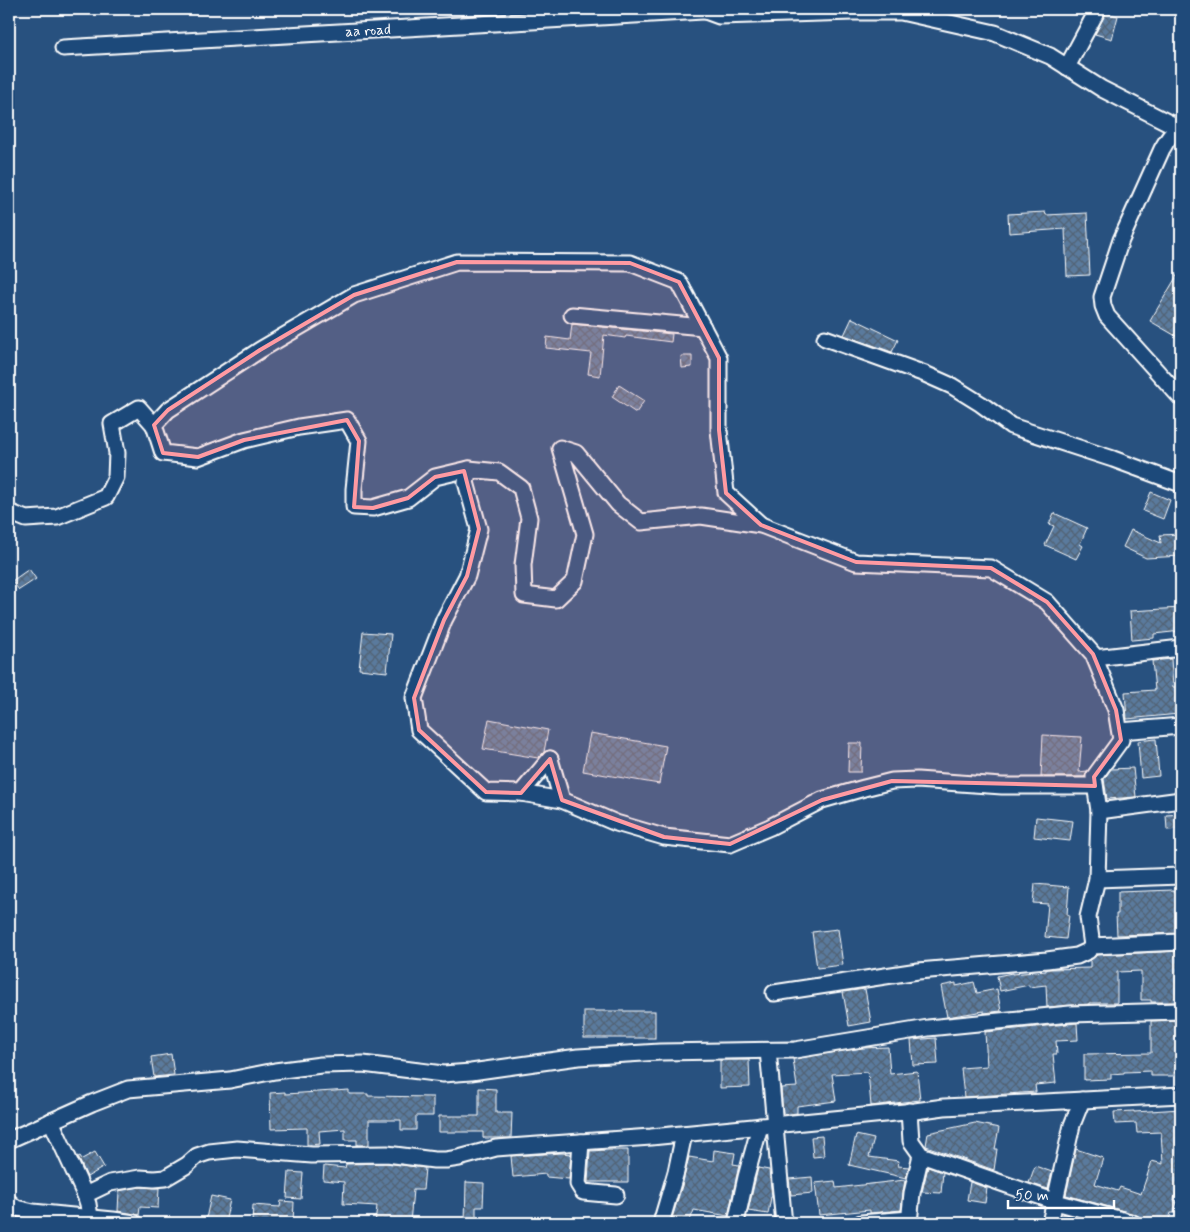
<svg xmlns="http://www.w3.org/2000/svg" width="1190" height="1232" font-family="Mynerve,sans-serif">
<style>
.building{fill:url(#building-cross-hatch);stroke:#fff}
.lines{fill:none;stroke-linecap:round;stroke-linejoin:round}
.minor-casing{stroke:#fff;stroke-width:19}
.minor{stroke:#1f4a7a;stroke-width:15}
.marked{fill:#ff9aa2;fill-opacity:0.2;stroke:#ff9aa2;stroke-width:4;stroke-linejoin:round}
.labels{text-anchor:middle;stroke-width:4;stroke-linejoin:round;paint-order:stroke}
.street-label{font-size:15px;fill:#fff;stroke:#1f4a7a}
</style>
<defs>
<pattern id="building-cross-hatch" width="8" height="8" patternUnits="userSpaceOnUse" patternTransform="scale(1.25)"><rect width="8" height="8" fill="#5a7a9d"/><path d="M0 0l8 8M0 8l8-8" fill="none" stroke="#536374"/></pattern>
</defs>
<rect width="100%" height="100%" fill="#28517f"/>
<filter id="ink" filterUnits="userSpaceOnUse"><feTurbulence type="fractalNoise" baseFrequency=".02" numOctaves="2"/><feDisplacementMap in="SourceGraphic" scale="10" xChannelSelector="R" yChannelSelector="G"/><feConvolveMatrix kernelMatrix="1 2 1 2 8 2 1 2 1" color-interpolation-filters="sRGB"/></filter>
<g filter="url(#ink)">
<g class="building">
<polygon points="1106,13 1118,16 1112,39 1095,34"/>
<polygon points="1045,212 1046,215 1087,213 1090,275 1067,276 1065,229 1009,233 1008,214"/>
<polygon points="1181,269 1181,339 1150,321"/>
<polygon points="852,318 898,340 892,352 844,335"/>
<polygon points="572,324 672,334 671,342 626,336 625,338 604,335 600,376 588,374 591,353 546,348 547,337 570,340"/>
<polygon points="681,356 692,356 692,367 682,368"/>
<polygon points="619,385 644,401 636,413 612,397"/>
<polygon points="1151,492 1170,500 1163,519 1143,511"/>
<polygon points="1054,513 1087,528 1080,544 1083,546 1076,559 1045,545 1054,526 1049,524"/>
<polygon points="1131,530 1161,543 1160,535 1181,534 1181,556 1146,558 1123,547"/>
<polygon points="29,569 36,579 19,590 12,581"/>
<polygon points="1181,608 1181,631 1154,634 1154,638 1132,640 1130,611"/>
<polygon points="363,632 391,634 387,672 359,669"/>
<polygon points="1171,659 1173,687 1177,687 1179,714 1127,719 1125,692 1155,690 1152,661"/>
<polygon points="489,719 548,730 544,752 538,758 483,749"/>
<polygon points="590,733 666,746 659,784 583,771"/>
<polygon points="1043,735 1082,737 1079,772 1087,771 1085,777 1041,777"/>
<polygon points="1156,739 1159,776 1141,778 1138,741"/>
<polygon points="849,743 862,743 861,772 848,772"/>
<polygon points="1133,768 1136,797 1107,799 1104,779 1111,769"/>
<polygon points="1181,814 1181,829 1167,830 1166,815"/>
<polygon points="1036,817 1073,821 1070,841 1034,837"/>
<polygon points="1035,884 1069,887 1067,915 1069,915 1066,939 1045,937 1048,904 1033,903"/>
<polygon points="1174,890 1174,891 1181,891 1181,933 1117,935 1116,914 1118,914 1118,892"/>
<polygon points="838,929 843,965 817,968 812,932"/>
<polygon points="1181,951 1180,1002 1151,1002 1151,1000 1141,1000 1141,971 1117,972 1117,1003 1089,1003 1089,1004 1047,1007 1046,985 1029,987 1029,985 1000,991 997,976 1012,973 1012,974 1046,971 1046,969 1049,969 1090,968 1090,960 1097,955"/>
<polygon points="974,982 977,993 997,989 1001,1011 984,1013 984,1011 947,1017 941,986 956,983 956,986"/>
<polygon points="865,989 871,1022 849,1026 843,992"/>
<rect x="584" y="1011" width="71" height="27"/>
<polygon points="1181,1020 1181,1072 1174,1072 1174,1076 1151,1076 1151,1071 1124,1072 1124,1073 1111,1074 1111,1079 1084,1080 1084,1054 1151,1053 1151,1021"/>
<polygon points="1077,1023 1078,1040 1056,1041 1057,1054 1053,1054 1056,1083 1035,1085 1036,1092 964,1097 961,1068 987,1066 985,1032"/>
<polygon points="936,1038 938,1064 913,1065 911,1040"/>
<polygon points="888,1047 890,1074 917,1071 920,1100 871,1106 868,1072 832,1074 836,1101 797,1106 797,1113 783,1115 781,1088 797,1087 793,1059 862,1048"/>
<polygon points="171,1054 174,1075 154,1077 151,1057"/>
<polygon points="720,1060 749,1060 750,1087 720,1088"/>
<polygon points="479,1088 496,1089 496,1113 512,1113 511,1138 483,1138 483,1132 439,1132 439,1116 479,1116"/>
<polygon points="349,1090 349,1094 368,1094 368,1096 433,1097 433,1116 416,1116 416,1130 401,1130 401,1120 369,1120 369,1145 357,1145 357,1140 345,1140 345,1129 319,1131 320,1144 307,1145 307,1128 271,1129 270,1093 285,1092 285,1094 302,1093"/>
<polygon points="1181,1109 1181,1176 1174,1200 1177,1201 1174,1213 1171,1213 1168,1223 1155,1223 1141,1219 1135,1214 1066,1195 1076,1149 1103,1158 1095,1184 1118,1191 1120,1187 1141,1194 1152,1161 1163,1164 1161,1132 1137,1133 1136,1123 1115,1124 1114,1112 1134,1111 1134,1112"/>
<polygon points="975,1123 999,1128 995,1149 997,1149 994,1170 926,1146 928,1133"/>
<polygon points="856,1135 874,1139 869,1157 899,1161 898,1166 909,1167 906,1178 849,1165"/>
<polygon points="822,1136 824,1156 813,1157 811,1137"/>
<polygon points="607,1150 628,1150 628,1182 588,1182 590,1151"/>
<polygon points="714,1150 735,1153 733,1164 739,1165 728,1216 694,1210 689,1223 677,1223 671,1221 682,1186 689,1157 713,1161"/>
<polygon points="95,1152 104,1167 87,1177 78,1157 80,1156 82,1159"/>
<polygon points="562,1153 571,1154 569,1179 546,1177 546,1174 513,1177 511,1156"/>
<polygon points="386,1163 425,1168 423,1190 413,1190 410,1223 375,1223 377,1206 343,1204 344,1182 323,1180 324,1166 345,1168 346,1164"/>
<polygon points="1035,1166 1052,1172 1048,1189 1029,1183"/>
<polygon points="928,1167 943,1172 941,1193 922,1192"/>
<polygon points="758,1168 769,1170 772,1197 771,1197 768,1214 748,1211"/>
<polygon points="289,1172 303,1173 301,1199 287,1198"/>
<polygon points="812,1177 813,1193 791,1195 789,1179"/>
<polygon points="905,1180 903,1192 901,1210 870,1213 870,1210 819,1215 815,1183 835,1181 836,1188"/>
<polygon points="466,1182 484,1183 483,1207 476,1207 476,1223 465,1223"/>
<polygon points="970,1182 987,1188 985,1203 967,1200"/>
<polygon points="140,1187 159,1188 158,1208 140,1207 139,1215 118,1211 119,1191"/>
<polygon points="211,1196 230,1200 225,1223 205,1223"/>
<polygon points="281,1201 294,1202 293,1223 252,1223 253,1205 280,1207"/>
<polygon points="1063,1214 1090,1221 1090,1223 1061,1223"/>
</g>
<g class="lines">
<defs>
<g id="minor">
<polyline points="700,9 719,16 853,12 901,12 995,33 1050,56 1102,89 1181,129"/>
<polyline points="63,48 703,11 704,9"/>
<polyline points="1067,67 1098,9"/>
<path d="M 1181,129 C 1171,132 1168,139 1162,149 L 1121,240 L 1102,297 L 1103,306 L 1107,316 L 1181,398"/>
<polyline points="572,315 703,327"/>
<polyline points="825,338 925,374 952,386 981,404 1011,426 1113,459 1181,484"/>
<polyline points="469,469 435,477 408,498 373,508 354,507 354,489 359,441 347,420 299,427 244,440 198,457 163,453 154,425 168,410 260,350 354,295 457,262 630,263 679,282 719,358 719,430 726,493 761,525"/>
<polyline points="9,512 26,519 57,517 106,497 116,477 117,453 112,424 139,408 154,425"/>
<polyline points="1095,658 1181,648"/>
<polyline points="1120,731 1181,726"/>
<polyline points="550,759 521,793 486,792 419,730 414,698 444,620 467,576 479,529 466,482 469,469 499,472 521,488 529,518 523,565 524,595 556,599 575,581 585,534 560,448 576,453 618,504 641,522 701,516 761,525 856,562 991,568 1047,602 1093,654 1116,710 1121,740 1094,777 1099,811 1181,800"/>
<polyline points="550,759 562,800"/>
<polyline points="521,793 562,800 616,823 664,837 730,844 770,827 822,800 864,788 892,781 917,780 1002,786 1095,786"/>
<polyline points="1099,811 1097,879 1088,917 1092,946 1181,942"/>
<polyline points="1097,879 1181,876"/>
<polyline points="774,993 918,971 1047,960 1077,956 1088,951 1092,946"/>
<path d="M 768,1051 C 774,1109 778,1166 784,1223"/>
<polyline points="909,1111 911,1141 921,1155 1056,1202 1133,1223"/>
<polyline points="51,1121 85,1195 88,1204 90,1217"/>
<polyline points="9,1140 92,1103 128,1089 230,1080 275,1071 321,1065 363,1064 443,1074 471,1072 578,1057 660,1052 795,1050 928,1028 1070,1014 1181,1011"/>
<polyline points="581,1142 578,1184 583,1192 616,1195"/>
<polyline points="85,1195 110,1183 140,1178 154,1179 165,1178 187,1165 197,1156 209,1152 237,1149 312,1155 387,1154 434,1160 446,1160 459,1158 496,1148 651,1137 915,1111 944,1107 1181,1095"/>
<polyline points="9,1202 16,1208 33,1212 113,1220 134,1223"/>
<polyline points="661,1223 676,1172 684,1134"/>
<polyline points="736,1223 746,1177 760,1126"/>
<polyline points="861,1223 909,1219"/>
<polyline points="909,1223 912,1193 921,1155"/>
<polyline points="1050,1223 1072,1125 1082,1100"/>
</g>
</defs>
<use href="#minor" class="minor-casing"/>
<use href="#minor" class="minor"/>
</g>
</g>
<path class="marked" d="M 457,262 L 630,263 L 679,282 L 719,358 L 719,430 L 726,493 L 761,525 L 856,562 L 991,568 L 1047,602 L 1093,654 L 1116,710 L 1121,740 L 1094,777 L 1095,786 L 892,781 L 822,800 L 730,844 L 664,837 L 562,800 L 550,759 L 521,793 L 486,792 L 419,730 L 414,698 L 444,620 L 467,576 L 479,529 L 464,471 L 435,477 L 408,498 L 373,508 L 354,507 L 359,441 L 347,420 L 244,440 L 198,457 L 163,453 L 154,425 L 168,410 L 260,350 L 354,295 Z"/>
<g class="labels">
<g class="street-label">
<text transform="translate(368 30) rotate(-3)" y="5">aa road</text>
</g>
</g>
<rect width="1190" height="1232" fill="none" stroke="#1f4a7a" stroke-width="30"/>
<rect x="15" y="15" width="1160" height="1202" fill="none" stroke="#fff" stroke-width="2" filter="url(#ink)"/>
<path d="M1008 1200v8h106v-8" fill="none" stroke="#ffffff" stroke-width="2.5"/>
<text x="1015" y="1200" font-size="15" fill="#ffffff" stroke="#1f4a7a" stroke-width="4" paint-order="stroke">50 m</text>
</svg>
